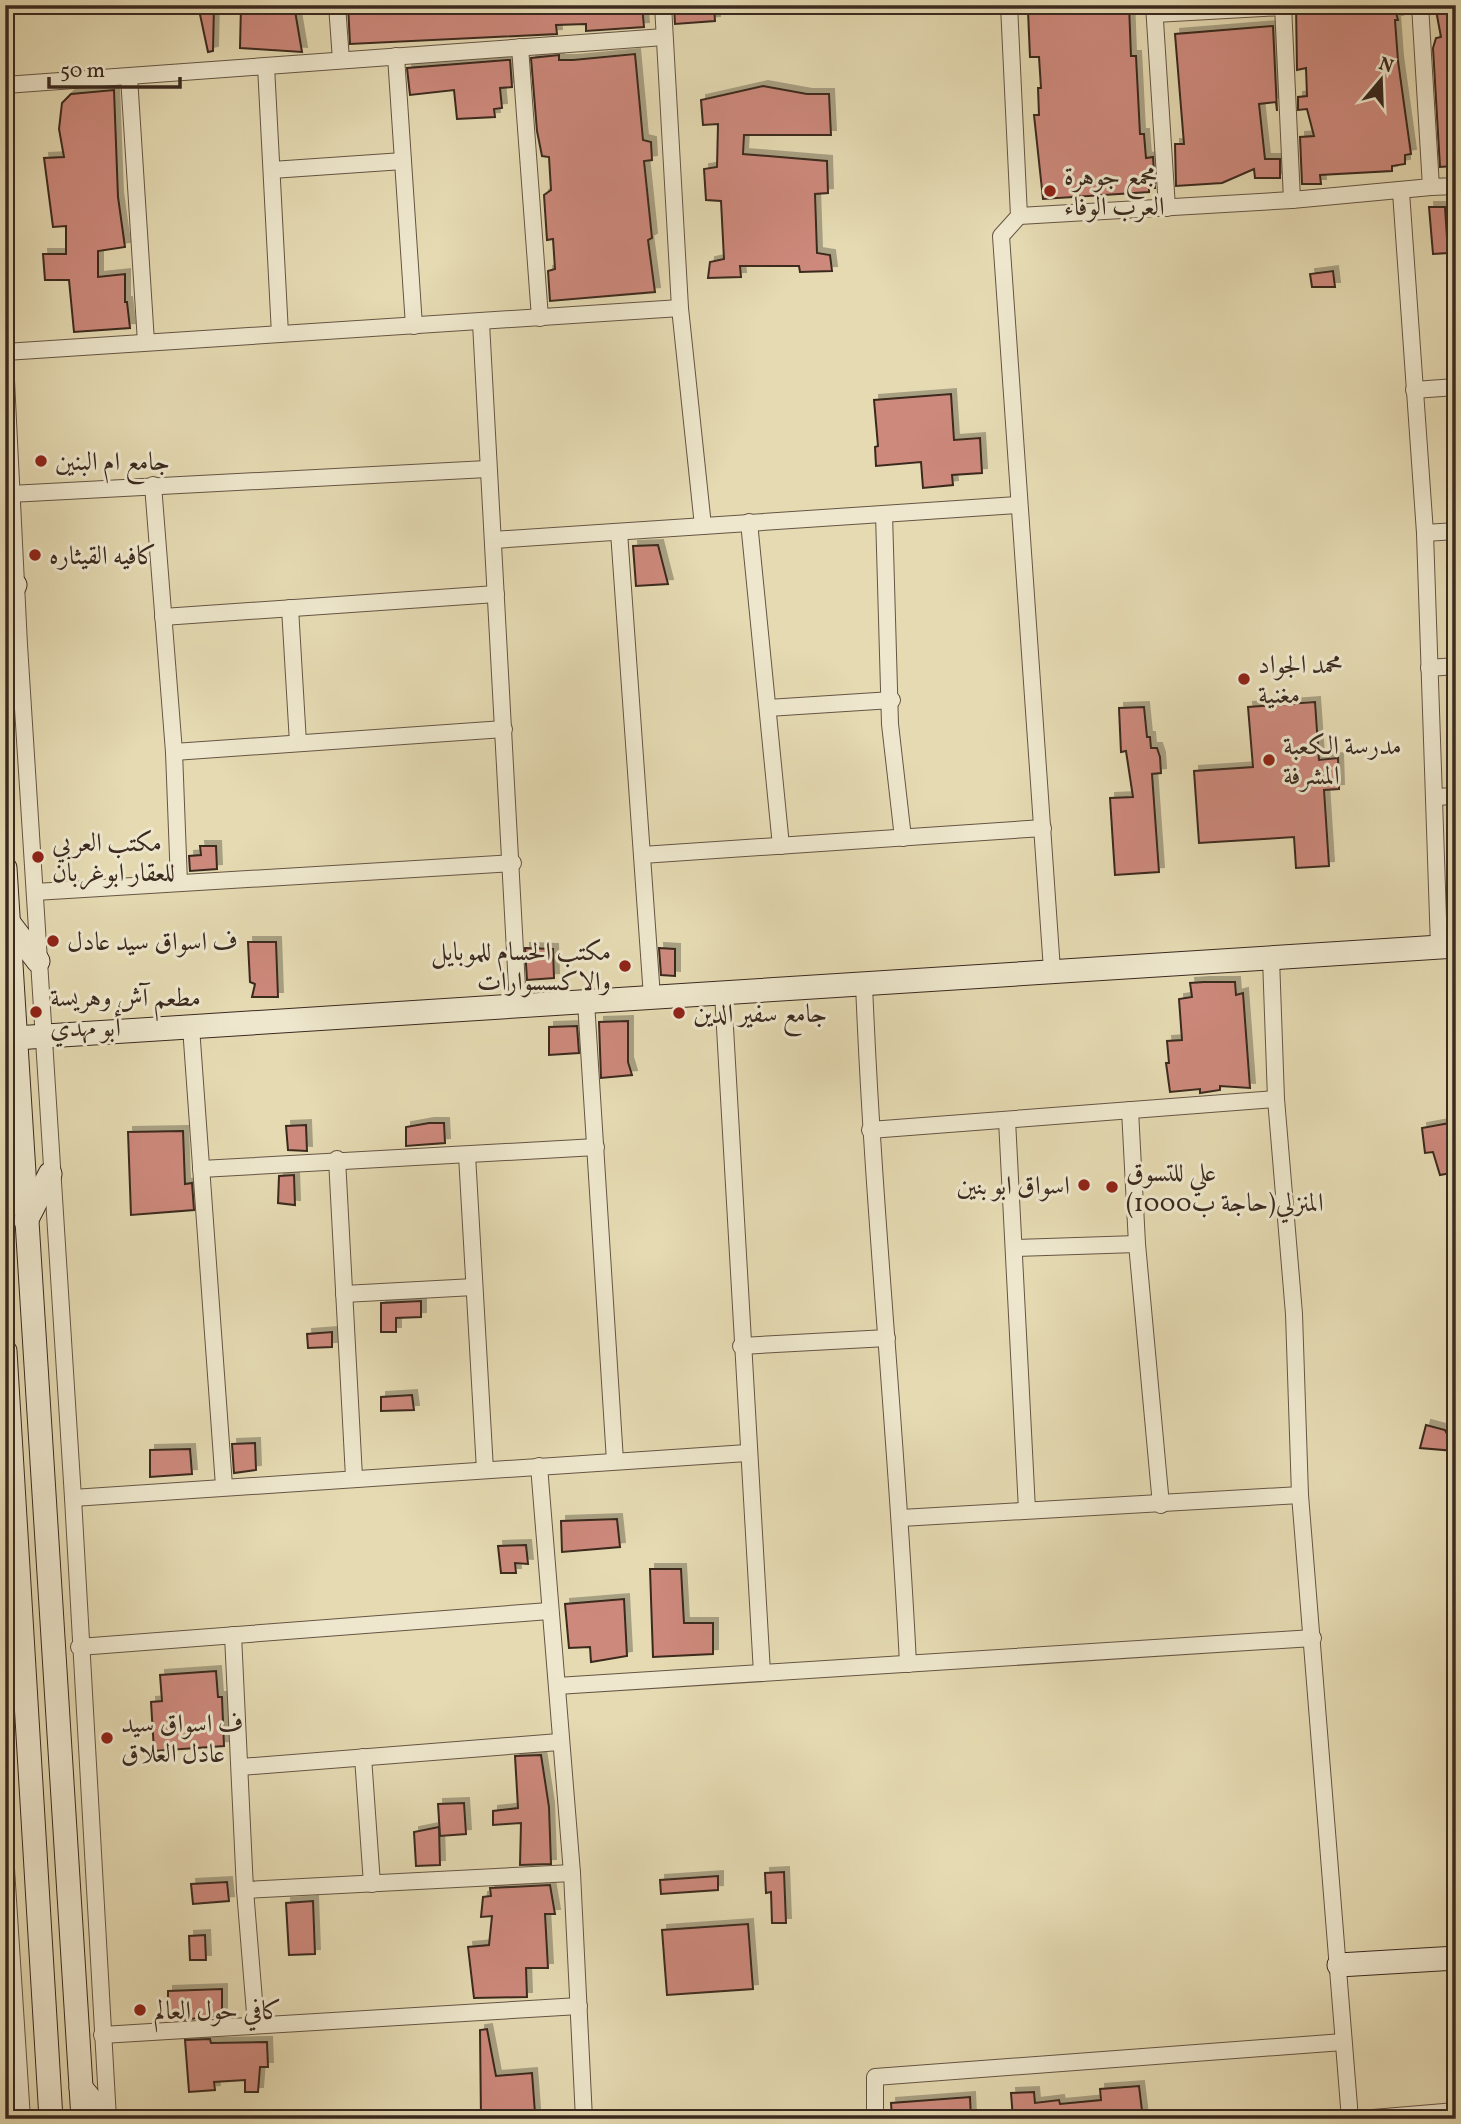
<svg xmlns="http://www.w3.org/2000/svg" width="1461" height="2124" font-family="Vollkorn,Amiri,serif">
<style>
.building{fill:#cd897b;stroke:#3a291f;stroke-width:2;filter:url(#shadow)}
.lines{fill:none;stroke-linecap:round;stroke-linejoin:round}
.street-casing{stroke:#655544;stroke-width:18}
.secondary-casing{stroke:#3a291f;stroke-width:25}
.street{stroke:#eee7cd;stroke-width:16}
.secondary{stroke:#eee7cd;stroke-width:23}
.poi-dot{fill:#8f2418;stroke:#eee7cd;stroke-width:2.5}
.labels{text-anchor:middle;stroke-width:6;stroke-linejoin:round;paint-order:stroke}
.poi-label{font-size:26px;fill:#3a291f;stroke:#eee7cd;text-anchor:start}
</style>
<defs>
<filter id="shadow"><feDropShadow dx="5" dy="-5" stdDeviation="0" flood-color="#0004"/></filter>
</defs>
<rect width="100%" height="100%" fill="#e5dab2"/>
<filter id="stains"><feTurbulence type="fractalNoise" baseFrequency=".00286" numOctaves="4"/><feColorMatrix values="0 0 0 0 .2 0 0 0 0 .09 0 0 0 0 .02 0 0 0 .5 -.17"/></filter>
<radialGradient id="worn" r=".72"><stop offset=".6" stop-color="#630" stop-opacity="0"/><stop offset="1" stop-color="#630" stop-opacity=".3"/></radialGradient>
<g class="building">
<polygon points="198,5 214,5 213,51 208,52"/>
<polygon points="241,5 294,5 302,52 240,48"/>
<polygon points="348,5 642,5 644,27 586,31 586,24 556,25 557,34 350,44"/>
<polygon points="674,5 714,5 715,21 675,24"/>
<polygon points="1032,5 1129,5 1131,56 1136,56 1140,134 1144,134 1146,158 1153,157 1155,188 1149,188 1149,192 1043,199 1034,115 1039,115 1038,88 1041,88 1039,57 1030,57 1028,11 1032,10"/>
<polygon points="1296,5 1394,5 1398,20 1395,20 1398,61 1411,154 1405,155 1405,164 1392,166 1392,171 1320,175 1321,184 1302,184 1300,137 1314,136 1307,109 1298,110 1298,97 1307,96 1306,68 1297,70"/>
<polygon points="1435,5 1456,5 1456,155 1452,156 1453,166 1440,167 1433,48 1436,38 1441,37"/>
<polygon points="1273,26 1277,111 1276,102 1259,104 1265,159 1280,159 1280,178 1255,178 1254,169 1222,183 1176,186 1175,144 1184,144 1175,34"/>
<polygon points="635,54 643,140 651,142 652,160 644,161 652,238 648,240 655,292 550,301 548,271 555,269 553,239 547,240 544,195 551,190 549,157 542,156 537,131 531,58 559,55 559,60 573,60"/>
<polygon points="507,60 510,60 512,87 500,88 502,108 494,109 495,117 457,119 454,90 410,95 407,68"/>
<polygon points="763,86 807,94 829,94 831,135 744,135 743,154 827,161 828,193 815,194 817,253 830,255 832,271 800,272 799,266 740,266 741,277 708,278 710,262 724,259 721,201 706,200 704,169 717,167 718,124 703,125 701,100"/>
<polygon points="114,90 118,197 125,247 98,251 98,277 125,274 125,302 127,302 130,328 74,332 69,280 45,280 43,254 66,254 66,226 53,227 44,158 64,157 59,129 62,103 71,94"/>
<polygon points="1429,207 1445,207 1448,253 1433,254"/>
<polygon points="1333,271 1335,287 1312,287 1310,274"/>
<polygon points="951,394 954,440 980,438 982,473 952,475 953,485 923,488 921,462 876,466 875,447 878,446 874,400"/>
<polygon points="658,545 668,584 636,586 633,546"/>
<polygon points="1315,702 1319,760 1338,758 1339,789 1324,790 1329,866 1296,868 1294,837 1199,843 1194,771 1253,767 1248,707"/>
<polygon points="1144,707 1147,737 1150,737 1151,748 1157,748 1160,757 1161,773 1152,774 1159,872 1115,875 1110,798 1133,797 1126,751 1121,752 1119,708"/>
<polygon points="200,846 216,846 217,869 190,871 189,856 201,855"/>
<polygon points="248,942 276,942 278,997 252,997 255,984 250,982"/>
<polygon points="525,948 553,949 554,978 527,980"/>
<polygon points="659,948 675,949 675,976 661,975"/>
<polygon points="1204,982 1235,982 1236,995 1243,993 1250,1088 1220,1086 1220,1090 1200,1093 1200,1089 1170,1092 1166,1063 1169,1063 1167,1041 1182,1040 1179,999 1192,997 1190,983"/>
<polygon points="628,1021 628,1062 632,1075 601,1078 599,1022"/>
<polygon points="577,1026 579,1053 549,1055 549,1027"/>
<polygon points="1455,1122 1456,1172 1440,1175 1433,1152 1425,1153 1422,1128"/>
<polygon points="429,1123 444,1123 445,1143 406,1146 406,1127"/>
<polygon points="306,1125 307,1151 288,1150 286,1126"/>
<polygon points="183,1131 185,1184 192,1183 194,1210 131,1215 128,1132"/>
<polygon points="294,1175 295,1205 278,1203 279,1176"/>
<polygon points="421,1301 421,1317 396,1318 396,1332 381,1332 381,1303"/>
<polygon points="332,1332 332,1347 308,1348 307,1334"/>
<polygon points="412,1395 414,1410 381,1411 381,1397"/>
<polygon points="1426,1425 1445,1430 1456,1451 1420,1448"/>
<polygon points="255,1443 256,1470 234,1473 232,1444"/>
<polygon points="190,1449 192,1474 150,1477 150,1450"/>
<polygon points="617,1519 620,1547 562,1552 561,1521"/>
<polygon points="526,1545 528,1564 515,1563 516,1573 501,1573 498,1546"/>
<polygon points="650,1569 681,1569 684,1623 713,1623 713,1654 653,1657"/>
<polygon points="624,1599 627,1656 591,1662 590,1647 569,1648 565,1604"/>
<polygon points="216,1671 218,1697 222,1697 224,1746 154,1751 151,1702 162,1701 160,1675"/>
<polygon points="541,1755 549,1807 551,1864 520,1865 521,1823 493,1825 493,1811 518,1808 515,1756"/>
<polygon points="464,1803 466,1834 440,1836 438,1804"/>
<polygon points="439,1827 440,1865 416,1866 414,1832"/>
<polygon points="784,1872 786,1923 772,1923 771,1892 766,1893 765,1873"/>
<polygon points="718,1876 718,1890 661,1894 660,1880"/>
<polygon points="227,1882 229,1901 193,1904 191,1884"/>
<polygon points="550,1885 555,1914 545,1914 548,1968 526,1968 527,1997 474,1998 468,1947 489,1945 492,1916 481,1917 483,1897 491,1896 490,1888"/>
<polygon points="313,1901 315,1954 289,1955 286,1903"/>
<polygon points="748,1924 753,1989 667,1995 662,1930"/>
<polygon points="205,1935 206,1960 190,1960 189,1936"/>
<polygon points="222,1989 222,2015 183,2020 182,2016 168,2016 168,1991"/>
<polygon points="487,2029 496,2076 532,2073 535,2113 531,2114 532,2119 481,2119 480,2030"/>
<polygon points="210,2039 211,2043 267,2042 268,2067 260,2067 258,2092 245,2092 245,2080 214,2082 215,2090 189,2092 185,2040"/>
<polygon points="1139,2086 1143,2119 1013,2119 1011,2093 1034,2092 1035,2103 1059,2100 1060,2104 1101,2100 1100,2089"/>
<polygon points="970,2097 971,2119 892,2119 891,2103"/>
</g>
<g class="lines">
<defs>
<g id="street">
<polyline points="337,5 341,60"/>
<polyline points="663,5 680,308 703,526"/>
<polyline points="1009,5 1019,216 1001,236 1052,970"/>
<polyline points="1154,5 1167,208"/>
<polyline points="1283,5 1292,200"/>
<polyline points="1155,14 1283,7"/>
<polyline points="520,47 540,318"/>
<polyline points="396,56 414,326"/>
<polyline points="266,66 280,334"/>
<polyline points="129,77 146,342"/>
<polyline points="5,85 664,37"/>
<polyline points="272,170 403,161"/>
<polyline points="1431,187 1456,186"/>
<polyline points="1401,192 1425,533 1439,947"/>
<polyline points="1019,216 1292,200 1431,187 1420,5"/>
<polyline points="481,323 518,1006"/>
<polyline points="5,352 680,308"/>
<polyline points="5,360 19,645 73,1498 108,2119"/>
<polyline points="1414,390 1456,387"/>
<polyline points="153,485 174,752 179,883"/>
<polyline points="10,494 487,469"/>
<polyline points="884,514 890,724 903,838"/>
<polyline points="749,522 781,846"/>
<polyline points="619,532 652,997"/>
<polyline points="1425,533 1456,531"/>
<polyline points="493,540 1017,505"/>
<polyline points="290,608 298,743"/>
<polyline points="163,617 496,594"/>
<polyline points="1429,668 1456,666"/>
<polyline points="768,708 892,700"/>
<polyline points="174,752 504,729"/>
<polyline points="1434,797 1456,796"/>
<polyline points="642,855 1043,828"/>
<polyline points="35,892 513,863"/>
<polyline points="1271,958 1276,1099 1294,1314 1300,1495 1350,2119"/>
<path d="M 864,984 C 873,1211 897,1437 908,1664"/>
<polyline points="723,993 762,1673"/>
<polyline points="586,1002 615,1461"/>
<polyline points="191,1027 224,1486"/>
<polyline points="1130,1110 1137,1244 1161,1505"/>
<polyline points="1007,1120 1027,1510"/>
<polyline points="870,1130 1276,1099"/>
<polyline points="467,1155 485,1470"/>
<polyline points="337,1159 354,1477"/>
<polyline points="201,1169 596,1147"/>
<polyline points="1014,1248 1137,1244"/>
<polyline points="344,1294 474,1287"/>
<polyline points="741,1346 887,1338"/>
<polyline points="539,1466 572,1873 584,2119"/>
<polyline points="73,1498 747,1453"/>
<polyline points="901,1518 1300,1495"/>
<polyline points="233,1635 245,1890 256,2025"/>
<polyline points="79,1647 549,1611"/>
<polyline points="557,1686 1313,1638"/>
<polyline points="363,1757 372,1884"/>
<polyline points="241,1767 559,1742"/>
<polyline points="5,1853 22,2119"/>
<polyline points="245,1890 572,1873"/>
<polyline points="102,2035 579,2006"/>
<polyline points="875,2119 875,2077 1343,2042"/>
<polyline points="1361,2119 1456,2111"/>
</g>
<g id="secondary">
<polyline points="5,603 15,585"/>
<polyline points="5,868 83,2119"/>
<polyline points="9,923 38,961"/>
<polyline points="15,1038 1456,946"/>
<polyline points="26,1221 50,1174"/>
<polyline points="5,1351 51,2119"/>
<polyline points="1339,1965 1456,1958"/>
<polyline points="81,2088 107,2119"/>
</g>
</defs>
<use href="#street" class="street-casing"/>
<use href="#secondary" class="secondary-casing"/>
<use href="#street" class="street"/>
<use href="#secondary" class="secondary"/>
</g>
<g class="poi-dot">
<circle cx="1050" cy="191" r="7"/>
<circle cx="41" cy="461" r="7"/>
<circle cx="35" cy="555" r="7"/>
<circle cx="1244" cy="679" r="7"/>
<circle cx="1269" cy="760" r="7"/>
<circle cx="38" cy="857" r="7"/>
<circle cx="53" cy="941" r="7"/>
<circle cx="625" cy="966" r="7"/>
<circle cx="36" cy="1012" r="7"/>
<circle cx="679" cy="1013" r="7"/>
<circle cx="1084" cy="1185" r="7"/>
<circle cx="1112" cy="1187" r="7"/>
<circle cx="107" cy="1738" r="7"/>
<circle cx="140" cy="2010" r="7"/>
</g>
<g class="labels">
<g class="poi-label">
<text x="1064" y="185">مجمع جوهرة<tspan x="1064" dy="30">العرب الوفاء</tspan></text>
<text x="55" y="470">جامع ام البنين</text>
<text x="49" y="564">كافيه القيثاره</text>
<text x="1258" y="673">محمد الجواد<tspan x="1258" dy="30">مغنية</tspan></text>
<text x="1283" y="754">مدرسة الكعبة<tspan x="1283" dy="30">المشرفة</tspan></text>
<text x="52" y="851">مكتب العربي<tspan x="52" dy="30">للعقار ابوغربان</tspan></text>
<text x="67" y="950">ف اسواق سيد عادل</text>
<text x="611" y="960" text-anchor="end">مكتب الحسام للموبايل<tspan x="611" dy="30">والاكسسوارات</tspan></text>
<text x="50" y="1006">مطعم آش وهريسة<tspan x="50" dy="30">أبو مهدي</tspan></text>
<text x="693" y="1022">جامع سفير الدين</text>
<text x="1126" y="1181">علي للتسوق<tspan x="1126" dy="30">المنزلي(حاجة ب1000)</tspan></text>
<text x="1070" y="1194" text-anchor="end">اسواق ابو بنين</text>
<text x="121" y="1732">ف اسواق سيد<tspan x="121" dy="30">عادل العلاق</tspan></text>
<text x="154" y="2019">كافي حول العالم</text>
</g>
</g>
<rect width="1461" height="2124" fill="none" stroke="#e5dab2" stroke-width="28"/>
<rect x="7" y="7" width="1447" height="2110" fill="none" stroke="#3a291f" stroke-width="3.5"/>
<rect x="14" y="14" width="1433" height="2096" fill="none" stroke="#3a291f" stroke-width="2"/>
<g transform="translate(1381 80) rotate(19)" stroke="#eee7cd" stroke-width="5" paint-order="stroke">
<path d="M0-5L12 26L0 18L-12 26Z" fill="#3a291f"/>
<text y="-10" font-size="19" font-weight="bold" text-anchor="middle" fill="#3a291f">N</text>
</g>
<path d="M49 77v10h131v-10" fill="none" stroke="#3a291f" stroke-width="3.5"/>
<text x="60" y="77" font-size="21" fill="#3a291f" stroke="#eee7cd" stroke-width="5" paint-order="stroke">50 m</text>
<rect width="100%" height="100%" filter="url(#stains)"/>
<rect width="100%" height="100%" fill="url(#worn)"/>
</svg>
